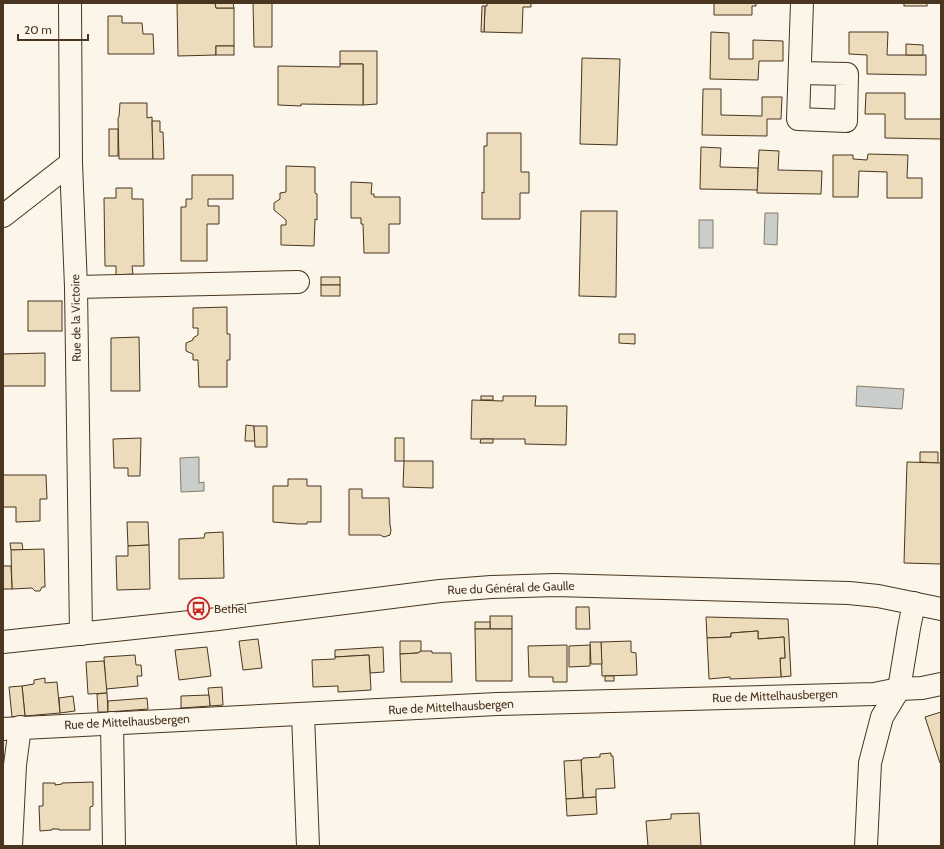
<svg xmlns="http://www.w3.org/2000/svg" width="944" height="849" font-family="Cabin,sans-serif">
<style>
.water{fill:#c9cecd;stroke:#887966}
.building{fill:#ecdcbc;stroke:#4a3520}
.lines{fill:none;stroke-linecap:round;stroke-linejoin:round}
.minor-casing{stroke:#4a3520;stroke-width:24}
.minor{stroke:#fbf6e9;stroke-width:22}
.labels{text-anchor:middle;stroke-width:3;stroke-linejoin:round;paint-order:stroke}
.street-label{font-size:12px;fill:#4a3520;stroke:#fbf6e9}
.poi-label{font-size:12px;fill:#4a3520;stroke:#fbf6e9;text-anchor:start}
</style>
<rect width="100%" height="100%" fill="#fbf6e9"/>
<g class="water">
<polygon points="765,213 778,213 777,245 764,244"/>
<rect x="699" y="220" width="14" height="28"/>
<polygon points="857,386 904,389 902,409 856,406"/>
<polygon points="199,457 199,483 204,482 204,491 181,492 180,458"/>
</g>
<g class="building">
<polygon points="177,3 215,3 216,8 234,8 234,46 216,46 216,55 178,56"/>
<polygon points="215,3 233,3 234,8 216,8"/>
<polygon points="253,3 272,3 272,47 254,47"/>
<polygon points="487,3 531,3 531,7 523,7 522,33 484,32 485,6 487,6"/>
<polygon points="714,3 756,3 756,6 752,6 752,15 714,15"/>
<rect x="904" y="3" width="23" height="3"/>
<polygon points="482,6 485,6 484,32 481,32"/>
<polygon points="108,16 122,16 122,23 142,23 143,34 153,34 154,54 108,54"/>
<polygon points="711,32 729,33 729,59 753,59 753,40 783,41 783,61 759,61 758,80 710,79"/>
<polygon points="849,32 888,32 887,55 926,55 926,75 867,74 867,55 849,54"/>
<polygon points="906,44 923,45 923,55 906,55"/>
<rect x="216" y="46" width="18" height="9"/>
<polygon points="340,51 377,51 377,104 363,105 363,64 340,64"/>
<polygon points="582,58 620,59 617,145 580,144"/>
<polygon points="340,64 363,64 363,105 301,104 301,106 278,105 278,66 340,67"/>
<polygon points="703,89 721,89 721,115 762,116 762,97 782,97 781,119 767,119 767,136 702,135"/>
<polygon points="866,93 905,93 905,119 941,119 941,139 885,138 885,114 865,114"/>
<polygon points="120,103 147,103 147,118 152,117 153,159 119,159 118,118 119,117"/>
<polygon points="152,121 160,121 160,132 163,132 164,159 153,159"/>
<rect x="109" y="129" width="9" height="27"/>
<polygon points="487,133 521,133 521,172 529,172 529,193 520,193 520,219 482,219 482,192 484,193 484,146 487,146"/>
<polygon points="701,147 721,148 720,167 758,168 758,190 700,189"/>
<polygon points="759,150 779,151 778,170 822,171 821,194 757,193"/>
<polygon points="868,154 908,155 907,178 922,178 922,198 887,198 887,172 859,171 858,197 833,197 833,155 853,155 853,159 867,160"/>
<polygon points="286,166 315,167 315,193 317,194 317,220 315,219 314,246 281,245 281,225 286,225 286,220 274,210 274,203 280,199 280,193 286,192"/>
<polygon points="192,175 233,175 233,199 208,199 208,206 219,206 219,224 207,224 207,261 181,261 181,207 186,207 186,199 192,199"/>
<polygon points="351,182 372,183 371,194 374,194 374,197 400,197 400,224 389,224 389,253 364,253 363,224 361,224 361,218 351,218"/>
<polygon points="116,188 132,188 132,199 143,199 144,266 132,266 133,274 116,275 116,266 105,266 104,198 116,198"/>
<polygon points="581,211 617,211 616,297 579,296"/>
<rect x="321" y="277" width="19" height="8"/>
<rect x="321" y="285" width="19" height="11"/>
<rect x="28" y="301" width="34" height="30"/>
<polygon points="227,307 227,334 230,334 230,360 227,360 227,387 199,387 198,360 193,360 193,354 186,351 186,343 193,340 193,338 198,335 198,328 193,328 193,308"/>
<polygon points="619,334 635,334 635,344 619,343"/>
<polygon points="139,337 140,391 111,391 111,338"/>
<polygon points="45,353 45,386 3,386 3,354"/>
<rect x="481" y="396" width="12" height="4"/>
<polygon points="503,396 536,396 535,406 567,406 566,445 525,444 525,439 471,439 472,400 503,401"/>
<polygon points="246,425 254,426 255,441 245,441"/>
<polygon points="254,426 267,426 267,447 255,447"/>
<polygon points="141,438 140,476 128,476 128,468 114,468 113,439"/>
<rect x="395" y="438" width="9" height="23"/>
<polygon points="481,439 493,439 493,443 480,443"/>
<polygon points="920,452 938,452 938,463 920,462"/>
<polygon points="404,461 433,461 433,488 403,487"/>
<polygon points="907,462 941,463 941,564 904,563"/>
<polygon points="3,475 46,475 47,499 40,499 40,521 16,522 16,507 3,507"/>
<polygon points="288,479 307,479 307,486 321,486 321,522 307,522 307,524 298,524 273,522 273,486 288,486"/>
<polygon points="349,489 362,489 362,498 389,498 390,525 391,530 390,535 384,537 380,535 349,535"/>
<polygon points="127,522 148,522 149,545 128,546"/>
<polygon points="223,532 224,578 179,579 179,539 204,538 205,533"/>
<polygon points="10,543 22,543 23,550 11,550"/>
<polygon points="149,545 150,589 117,590 116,556 128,556 128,546"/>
<polygon points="44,549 45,587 42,587 40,591 35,591 32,588 12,589 11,550"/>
<polygon points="3,566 11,566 12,589 3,589"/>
<polygon points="576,607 589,607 590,629 576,629"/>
<rect x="490" y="616" width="22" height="13"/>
<polygon points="706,617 788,619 791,676 781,677 780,658 785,658 784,637 758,639 758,631 731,633 731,637 707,638"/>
<rect x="475" y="622" width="15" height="7"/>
<polygon points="475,629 512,629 512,681 476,681"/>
<polygon points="758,631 758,639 784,637 785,658 780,658 781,677 730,679 730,677 709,679 707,638 731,637 731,633"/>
<polygon points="258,639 262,668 243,670 239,641"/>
<polygon points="400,641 421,641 421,651 418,653 400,654"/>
<polygon points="631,641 631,652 636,653 637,675 602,676 601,642"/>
<polygon points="590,642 601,642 602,664 591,664"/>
<polygon points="567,645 567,682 553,682 553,677 529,677 528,646"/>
<polygon points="590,645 590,666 569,667 569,646"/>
<polygon points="207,647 211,676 179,680 175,650"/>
<polygon points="383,647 384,672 370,673 369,655 335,657 335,650"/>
<polygon points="421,651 432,651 432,653 451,653 452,682 401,682 400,654 418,653"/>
<polygon points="135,655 136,665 141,665 142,676 137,676 138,686 106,689 104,657"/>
<polygon points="369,655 371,690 338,692 338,686 313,687 312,660 335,659 335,657"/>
<polygon points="104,661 107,693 88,694 86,662"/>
<rect x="605" y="676" width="9" height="5"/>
<polygon points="45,678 45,683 57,682 60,713 25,716 22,686 34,684 34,680"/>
<polygon points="22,686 25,716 12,717 9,687"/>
<polygon points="222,687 223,705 210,706 208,688"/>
<polygon points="107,693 108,712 98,712 97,694"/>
<polygon points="209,695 210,706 181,708 181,696"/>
<polygon points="73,696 75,711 60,713 59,698"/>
<polygon points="147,698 148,709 108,712 108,701"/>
<polygon points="941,712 941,762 940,763 925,717"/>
<polygon points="611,753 611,756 613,756 615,788 596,789 596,797 583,798 581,760 583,759 583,758 600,757 600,754"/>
<polygon points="581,760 583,798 566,799 564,761"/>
<polygon points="93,782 93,806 90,807 90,830 59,830 59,829 52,829 52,830 40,831 39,806 43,806 43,783 55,783 55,785 62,784 62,783"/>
<polygon points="596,797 597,814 567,816 566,799"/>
<polygon points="699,813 701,846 648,846 646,821 671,819 671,814"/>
</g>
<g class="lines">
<defs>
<g id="minor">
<polyline points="70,3 71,163 76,287 81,634"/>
<polyline points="800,73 847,74 846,121 798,119 802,3"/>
<polyline points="3,216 71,163"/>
<polyline points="76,287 298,282"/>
<polyline points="3,642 218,619 440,591 491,587 555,585 849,593 878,596 941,609"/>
<polyline points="303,714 308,846"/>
<polyline points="112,723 114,846"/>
<polyline points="3,729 497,704 874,694 899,689 922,688 941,684"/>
<polyline points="11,846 15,765 20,727"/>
<polyline points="866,846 870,763 882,717 899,689 909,628 914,603"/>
</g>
</defs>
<use href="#minor" class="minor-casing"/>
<use href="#minor" class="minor"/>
</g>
<defs>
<symbol id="bus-ring" viewBox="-11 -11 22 22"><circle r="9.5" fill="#fbf6e9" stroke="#c62828" stroke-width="1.5"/><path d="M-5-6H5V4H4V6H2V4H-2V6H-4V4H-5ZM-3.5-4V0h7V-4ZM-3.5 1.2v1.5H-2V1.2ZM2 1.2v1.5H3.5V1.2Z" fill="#c62828"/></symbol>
</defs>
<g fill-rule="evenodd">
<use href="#bus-ring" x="186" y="596" width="25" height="25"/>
</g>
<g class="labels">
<g class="street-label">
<text transform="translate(76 318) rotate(-91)" y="4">Rue de la Victoire</text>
<text transform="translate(511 588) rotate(-2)" y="4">Rue du Général de Gaulle</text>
<text transform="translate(775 696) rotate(-2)" y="4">Rue de Mittelhausbergen</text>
<text transform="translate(451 707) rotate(-3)" y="4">Rue de Mittelhausbergen</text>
<text transform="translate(127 722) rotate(-3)" y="4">Rue de Mittelhausbergen</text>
</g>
<g class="poi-label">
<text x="214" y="613">Bethel</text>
</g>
</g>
<rect width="944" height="849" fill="none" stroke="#4a3520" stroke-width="8"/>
<path d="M18 34v6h70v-6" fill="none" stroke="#4a3520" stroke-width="2"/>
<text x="24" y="34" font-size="12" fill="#4a3520" stroke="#fbf6e9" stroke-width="3" paint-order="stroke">20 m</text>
</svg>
